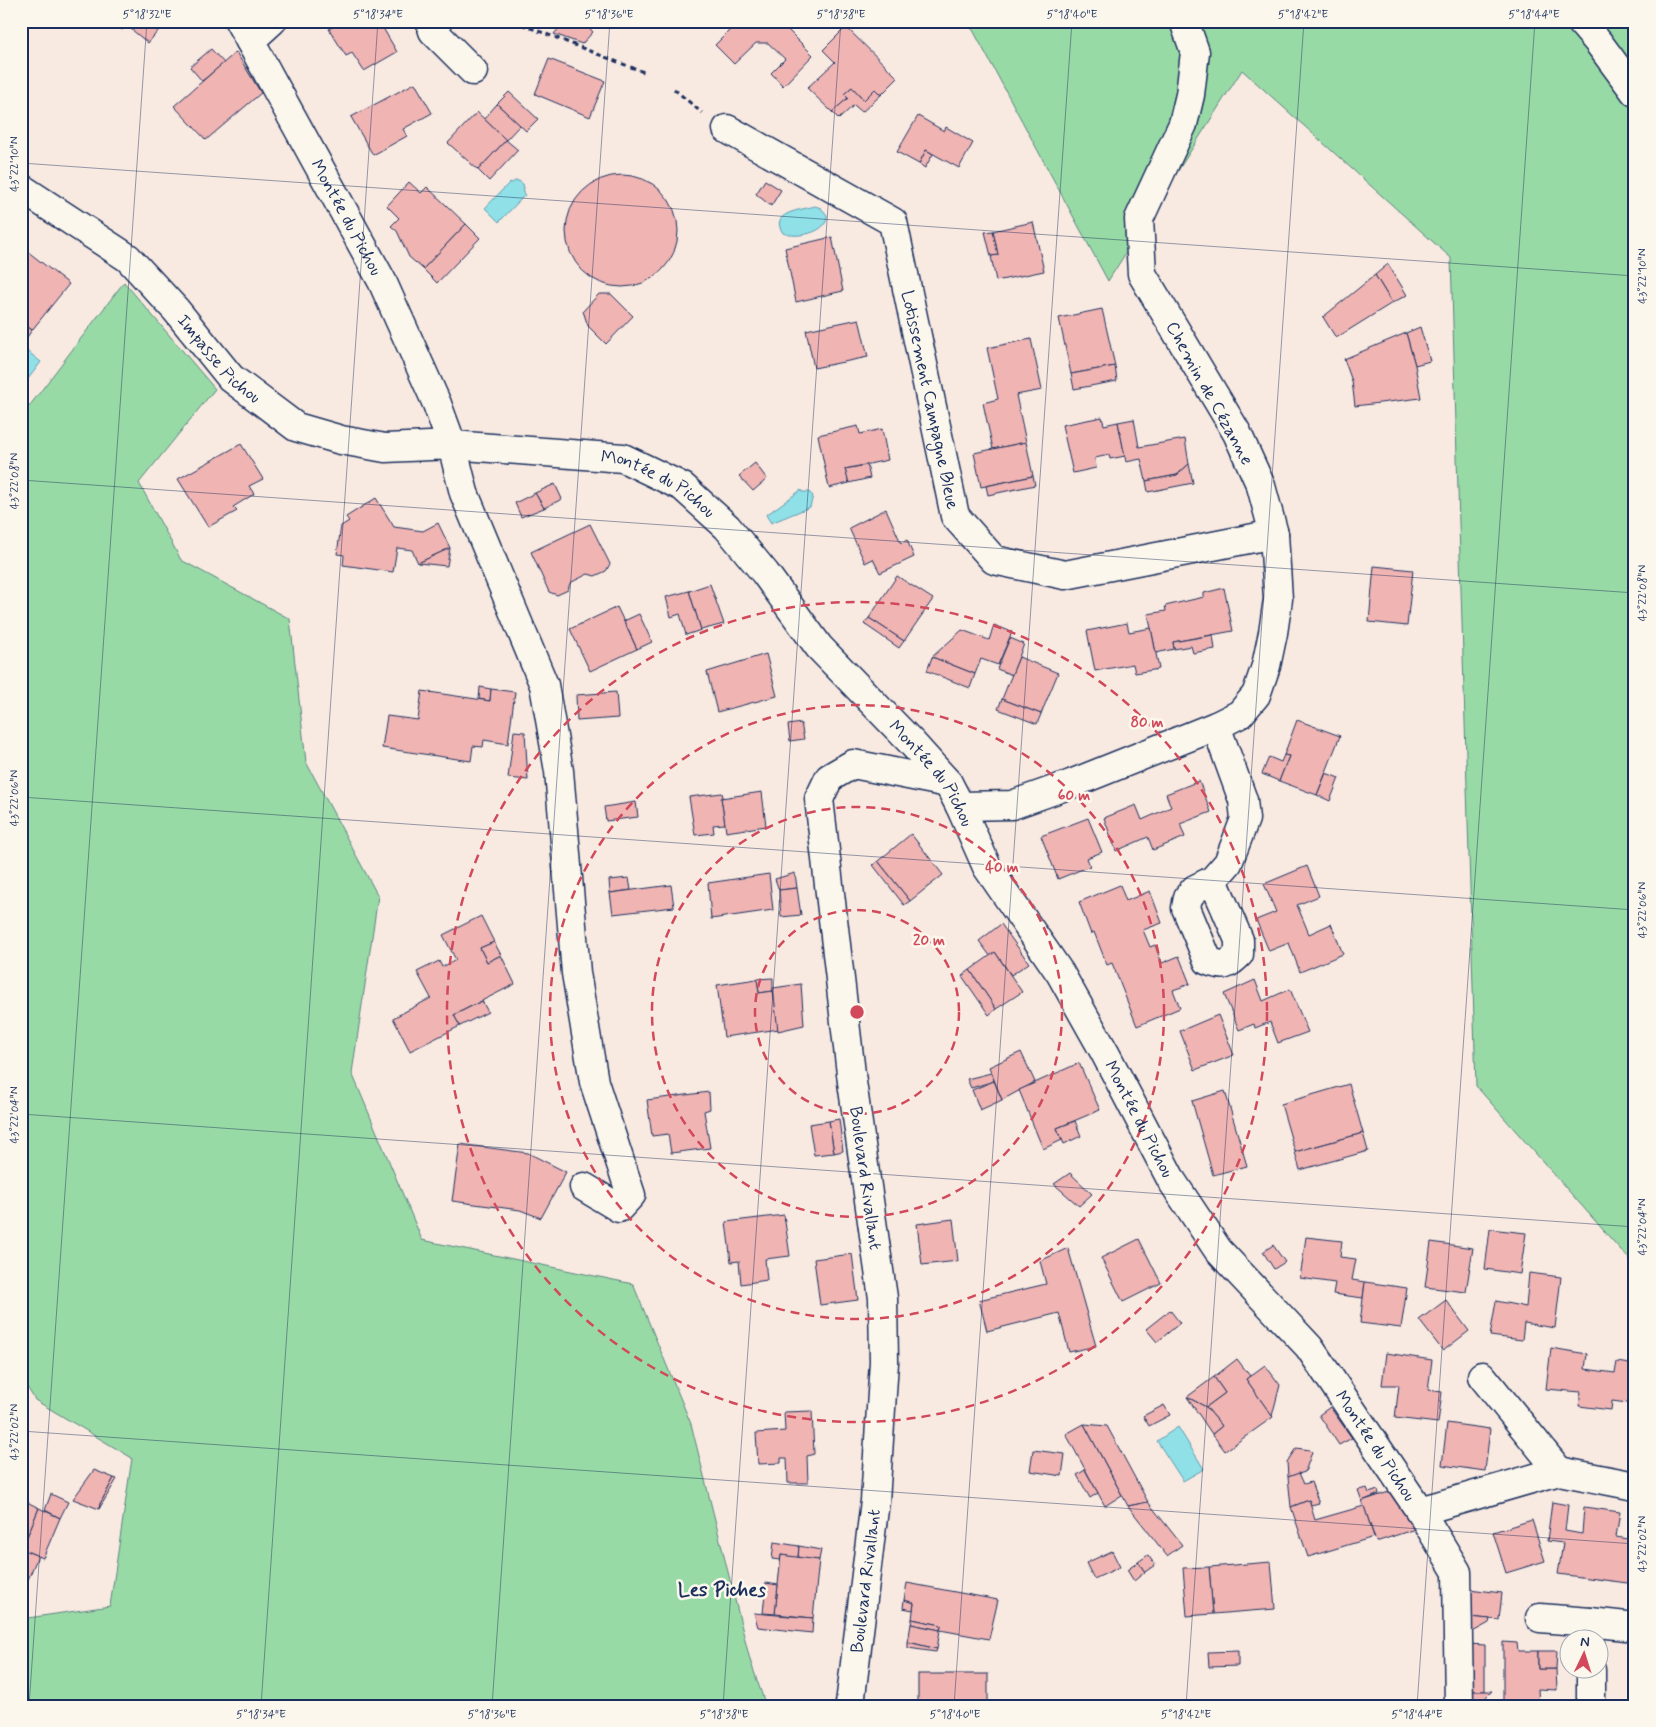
<svg xmlns="http://www.w3.org/2000/svg" width="1656" height="1727" font-family="Mynerve,sans-serif">
<style>
.green{fill:#98daa5;stroke:#5a8482}
.water{fill:#8fe0e7;stroke:#6199b0}
.building{fill:#f0b4b3;stroke:#1b2f5e}
.lines{fill:none;stroke-linecap:round;stroke-linejoin:round}
.minor-casing{stroke:#1b2f5e;stroke-width:31}
.path{stroke:#1b2f5e;stroke-width:3;stroke-dasharray:5 4;stroke-linecap:butt}
.minor{stroke:#fbf7ec;stroke-width:28}
.ticks{fill:none;stroke:#1b2f5e;stroke-width:1;stroke-opacity:0.45}
.ring{fill:none;stroke:#d1495b;stroke-width:2.5;stroke-dasharray:9 6}
.labels{text-anchor:middle;stroke-width:5;stroke-linejoin:round;paint-order:stroke}
.street-label{font-size:18px;fill:#1b2f5e;stroke:#fbf7ec}
.neighbourhood-label{font-size:19px;font-weight:bold;fill:#1b2f5e;stroke:#fbf7ec}
.centre{fill:#d1495b;stroke:#fbf7ec;stroke-width:2.5}
.ring-label{font-size:15px;text-anchor:middle;font-weight:bold;fill:#d1495b;stroke:#fbf7ec;stroke-width:5;stroke-linejoin:round;paint-order:stroke}
.neatline{fill:none;stroke:#1b2f5e;stroke-width:2}
.ticks-label{font-size:12px;text-anchor:middle;fill:#1b2f5e}
</style>
<rect width="100%" height="100%" fill="#f9eae1"/>
<filter id="ink" filterUnits="userSpaceOnUse"><feTurbulence type="fractalNoise" baseFrequency=".02" numOctaves="2"/><feDisplacementMap in="SourceGraphic" scale="10" xChannelSelector="R" yChannelSelector="G"/><feConvolveMatrix kernelMatrix="1 2 1 2 8 2 1 2 1" color-interpolation-filters="sRGB"/></filter>
<g filter="url(#ink)">
<g class="green">
<polygon points="962,21 1635,21 1635,1266 1476,1086 1451,258 1242,70 1108,281 973,30"/>
<polygon points="124,282 215,389 139,483 181,560 290,619 306,762 378,896 352,1073 422,1240 633,1284 691,1424 750,1660 766,1706 24,1706 21,1674 21,1619 110,1606 132,1458 35,1400 21,1377 21,417"/>
</g>
<g class="water">
<polygon points="515,181 519,181 523,184 524,188 523,193 525,195 499,222 485,208 510,182 512,183"/>
<path d="M 815,206 L 821,208 L 827,215 C 829,233 795,239 783,233 C 768,212 802,210 815,206 Z"/>
<polygon points="21,346 41,362 28,379 21,374"/>
<polygon points="801,490 802,492 809,492 813,496 810,507 771,523 766,515"/>
<polygon points="1178,1427 1204,1469 1183,1481 1157,1441"/>
</g>
<g class="building">
<polygon points="112,21 130,21 122,30"/>
<polygon points="130,21 147,21 159,30 148,43 126,25"/>
<polygon points="147,21 167,21 159,30"/>
<polygon points="342,21 370,21 371,23 379,21 397,52 364,71 352,53 346,56 329,29"/>
<polygon points="565,21 577,21 578,23 583,21 593,32 582,44 554,34"/>
<polygon points="739,21 779,21 813,55 783,86 771,73 785,59 768,43 756,43 734,64 715,45"/>
<polygon points="846,27 898,78 881,95 875,89 864,100 852,87 844,94 848,98 832,112 807,88 835,62 823,50"/>
<polygon points="211,49 224,63 202,81 190,67"/>
<polygon points="236,52 261,93 206,140 174,106"/>
<polygon points="549,59 605,81 590,117 535,94"/>
<polygon points="415,83 432,113 403,129 407,136 373,155 351,117"/>
<polygon points="852,87 864,100 875,89 881,95 862,112 854,105 839,119 832,112 848,98 844,94"/>
<polygon points="509,92 538,119 526,131 497,104"/>
<polygon points="497,104 520,125 506,140 484,119"/>
<polygon points="477,112 506,140 478,170 448,143"/>
<polygon points="918,116 944,131 946,127 973,143 959,168 926,150 919,164 897,152"/>
<polygon points="506,140 518,150 489,181 478,170"/>
<polygon points="926,150 933,154 925,168 919,164"/>
<circle cx="622" cy="231" r="56"/>
<polygon points="765,180 781,190 771,206 756,194"/>
<polygon points="409,182 421,193 427,187 466,224 423,269 409,257 397,231 391,226 399,218 387,206"/>
<polygon points="1033,222 1044,271 996,281 991,256 998,255 993,231"/>
<polygon points="466,224 480,238 437,283 423,269"/>
<polygon points="993,231 998,255 991,256 985,232"/>
<polygon points="832,237 843,291 796,302 785,248"/>
<polygon points="27,251 69,284 32,330 21,322 21,259"/>
<polygon points="1388,264 1407,295 1392,303 1375,275"/>
<polygon points="1375,275 1392,303 1336,338 1323,317"/>
<polygon points="599,294 611,294 633,316 606,344 588,326 583,311"/>
<polygon points="1102,309 1115,366 1071,374 1059,318"/>
<polygon points="859,319 868,357 814,368 806,330"/>
<polygon points="21,322 32,330 25,340 21,338"/>
<polygon points="1420,327 1430,361 1415,365 1406,333"/>
<polygon points="1406,333 1415,365 1421,398 1355,406 1352,381 1344,359"/>
<polygon points="1031,339 1042,390 1016,395 1026,442 993,449 983,403 998,399 987,348"/>
<polygon points="1115,366 1117,381 1074,389 1071,374"/>
<polygon points="1102,417 1104,425 1118,422 1125,456 1110,459 1109,455 1095,458 1096,468 1073,473 1062,425"/>
<polygon points="1134,419 1139,447 1185,439 1189,464 1177,475 1146,481 1141,459 1126,462 1118,422"/>
<polygon points="858,426 860,434 882,429 888,460 845,469 849,483 829,488 818,435"/>
<polygon points="1026,442 1033,476 981,487 974,453"/>
<polygon points="241,444 263,479 249,486 254,494 233,507 237,511 208,527 178,479"/>
<polygon points="755,463 767,479 753,491 739,476"/>
<polygon points="1189,464 1193,483 1148,492 1146,481 1177,475"/>
<polygon points="867,465 870,478 849,483 845,469"/>
<polygon points="1033,476 1035,485 988,495 986,486"/>
<polygon points="555,484 562,499 544,508 535,493"/>
<polygon points="535,493 544,508 521,517 515,503"/>
<polygon points="376,498 394,527 423,531 438,523 450,548 418,563 412,550 397,548 393,572 343,565 344,555 337,554 341,526 349,521 346,517"/>
<polygon points="886,509 901,543 907,540 914,557 880,573 873,559 865,563 849,528"/>
<polygon points="590,524 610,564 606,571 595,576 588,574 570,583 568,590 557,595 549,592 531,552"/>
<polygon points="450,548 447,566 418,563"/>
<polygon points="1374,566 1413,570 1407,626 1369,622"/>
<polygon points="897,576 933,599 904,641 869,618"/>
<polygon points="710,584 724,624 701,630 689,591"/>
<polygon points="1224,588 1233,631 1173,642 1174,649 1156,653 1148,614 1166,611 1165,606 1204,597 1204,593"/>
<polygon points="689,591 701,630 686,635 680,614 671,617 666,597"/>
<polygon points="617,607 637,649 590,671 570,629"/>
<polygon points="639,614 652,642 637,649 624,621"/>
<polygon points="869,618 904,641 899,648 864,624"/>
<polygon points="1127,623 1129,632 1151,628 1159,669 1135,673 1133,664 1095,671 1087,631"/>
<polygon points="994,625 1012,632 998,665 981,659 975,674 932,657 962,630 989,640"/>
<polygon points="1213,635 1215,649 1193,653 1191,646 1174,649 1173,642"/>
<polygon points="1010,638 1024,644 1012,675 997,669"/>
<polygon points="766,654 777,696 717,712 707,672"/>
<polygon points="932,657 975,674 970,688 927,671"/>
<polygon points="1019,657 1058,673 1041,714 1002,699"/>
<polygon points="480,687 491,689 490,701 479,699"/>
<polygon points="491,689 515,692 508,744 484,740 483,747 473,746 471,761 382,748 387,716 418,720 422,691 490,701"/>
<polygon points="616,692 618,718 577,721 576,695"/>
<polygon points="1002,699 1041,714 1037,724 998,709"/>
<polygon points="1297,720 1340,736 1317,795 1279,781 1289,756 1284,755"/>
<polygon points="801,723 804,739 790,741 788,725"/>
<polygon points="514,731 525,732 528,780 508,778"/>
<polygon points="1284,755 1289,756 1279,781 1262,774 1269,757 1281,762"/>
<polygon points="1326,773 1339,778 1330,801 1317,795"/>
<polygon points="1199,781 1211,812 1180,824 1185,837 1153,850 1148,837 1116,851 1104,818 1136,805 1142,820 1171,807 1166,794"/>
<polygon points="762,792 766,826 726,832 721,798"/>
<polygon points="722,793 723,797 721,798 725,824 713,825 714,833 695,835 689,797"/>
<polygon points="636,802 638,817 606,821 604,807"/>
<polygon points="1088,818 1102,852 1087,858 1090,866 1058,879 1041,836"/>
<polygon points="911,834 943,875 910,901 878,861"/>
<polygon points="878,861 910,901 904,905 873,865"/>
<polygon points="1307,866 1319,896 1297,905 1309,934 1331,924 1343,954 1300,972 1289,943 1269,951 1256,920 1276,912 1264,884"/>
<polygon points="795,873 797,888 779,890 775,879"/>
<polygon points="769,874 773,910 711,919 708,883"/>
<polygon points="629,878 631,890 610,893 609,880"/>
<polygon points="671,885 674,907 613,914 610,893"/>
<polygon points="1120,885 1126,901 1150,891 1162,923 1143,930 1150,947 1155,945 1162,963 1179,956 1190,984 1173,990 1180,1008 1137,1026 1112,963 1107,965 1094,932 1091,934 1079,902"/>
<polygon points="797,888 801,915 781,917 779,890"/>
<polygon points="481,916 494,942 480,948 487,962 501,955 515,984 454,1015 460,1026 410,1051 393,1018 431,998 417,972 439,961 442,967 456,960 443,935"/>
<polygon points="1001,924 1029,963 1011,975 995,952 991,957 979,941"/>
<polygon points="494,942 501,955 487,962 480,948"/>
<polygon points="995,952 1022,992 996,1009 970,970"/>
<polygon points="970,970 996,1009 989,1015 962,976"/>
<polygon points="773,978 773,991 759,993 757,979"/>
<polygon points="757,979 759,993 773,991 779,1029 724,1037 717,985"/>
<polygon points="1255,980 1263,1001 1290,989 1308,1032 1278,1043 1270,1022 1255,1028 1254,1024 1239,1030 1224,994"/>
<polygon points="801,984 804,1025 778,1031 773,988"/>
<polygon points="482,1001 488,1012 460,1026 454,1015"/>
<polygon points="1218,1015 1234,1055 1195,1070 1180,1031"/>
<polygon points="1021,1052 1035,1082 1002,1100 989,1067"/>
<polygon points="1079,1063 1100,1110 1057,1128 1062,1140 1043,1149 1019,1090"/>
<polygon points="991,1073 994,1081 971,1088 967,1079"/>
<polygon points="994,1081 1002,1100 980,1110 972,1090"/>
<polygon points="1349,1084 1363,1133 1295,1152 1281,1104"/>
<polygon points="1225,1091 1247,1166 1213,1175 1192,1101"/>
<polygon points="709,1092 710,1109 704,1111 710,1148 671,1153 668,1134 652,1136 647,1100"/>
<polygon points="839,1119 843,1151 834,1153 829,1121"/>
<polygon points="829,1121 834,1153 814,1155 809,1124"/>
<polygon points="1075,1121 1081,1136 1064,1144 1057,1128"/>
<polygon points="1363,1133 1368,1151 1300,1170 1295,1152"/>
<polygon points="460,1144 528,1153 566,1172 541,1218 520,1210 452,1201"/>
<polygon points="1070,1173 1092,1194 1079,1206 1054,1184"/>
<polygon points="784,1215 790,1256 765,1259 767,1280 741,1284 739,1261 731,1262 726,1222"/>
<polygon points="953,1219 958,1261 922,1265 917,1224"/>
<polygon points="1490,1229 1526,1233 1520,1274 1485,1269"/>
<polygon points="1306,1237 1342,1241 1340,1257 1356,1259 1352,1280 1365,1282 1363,1298 1333,1294 1335,1283 1300,1278"/>
<polygon points="1139,1239 1161,1283 1123,1302 1101,1258"/>
<polygon points="1431,1242 1473,1248 1466,1292 1425,1287"/>
<polygon points="1273,1245 1285,1262 1274,1269 1263,1252"/>
<polygon points="1068,1248 1096,1346 1069,1352 1059,1313 987,1331 979,1300 1046,1284 1040,1261"/>
<polygon points="852,1254 858,1300 820,1305 814,1259"/>
<polygon points="1529,1273 1561,1277 1555,1328 1524,1323 1522,1340 1490,1336 1496,1301 1526,1307"/>
<polygon points="1365,1282 1407,1288 1401,1328 1360,1323"/>
<polygon points="1446,1300 1469,1331 1443,1351 1419,1320"/>
<polygon points="1170,1310 1180,1323 1157,1342 1146,1329"/>
<polygon points="1551,1348 1587,1354 1585,1369 1615,1373 1617,1362 1635,1365 1635,1404 1612,1401 1611,1410 1579,1406 1581,1392 1546,1389"/>
<polygon points="1386,1353 1432,1360 1428,1390 1442,1392 1438,1423 1395,1418 1399,1385 1382,1385"/>
<polygon points="1237,1359 1250,1376 1246,1379 1273,1417 1225,1451 1212,1434 1222,1426 1206,1407 1225,1393 1214,1377"/>
<polygon points="1265,1365 1280,1385 1272,1416 1246,1379"/>
<polygon points="1214,1377 1225,1393 1206,1407 1187,1397"/>
<polygon points="1187,1397 1206,1407 1222,1426 1212,1434"/>
<polygon points="1164,1405 1170,1415 1149,1426 1143,1416"/>
<polygon points="1330,1407 1352,1438 1339,1445 1319,1415"/>
<polygon points="812,1411 814,1454 807,1456 808,1483 788,1483 787,1458 781,1458 781,1463 758,1464 756,1433 785,1431 784,1412"/>
<polygon points="1447,1423 1490,1429 1485,1471 1442,1465"/>
<polygon points="1084,1424 1122,1495 1105,1506 1066,1434"/>
<polygon points="1084,1424 1107,1426 1148,1502 1128,1506"/>
<polygon points="1296,1448 1310,1450 1312,1452 1305,1472 1288,1477 1287,1462"/>
<polygon points="1033,1450 1065,1454 1062,1476 1030,1471"/>
<polygon points="94,1470 114,1478 100,1504 99,1509 73,1499"/>
<polygon points="1085,1470 1098,1493 1090,1498 1077,1475"/>
<polygon points="1299,1473 1304,1484 1311,1482 1319,1503 1311,1505 1309,1500 1291,1507 1288,1477"/>
<polygon points="114,1478 117,1479 99,1509 100,1504"/>
<polygon points="1367,1488 1369,1493 1378,1490 1379,1494 1362,1501 1358,1490"/>
<polygon points="1389,1492 1415,1529 1376,1542 1362,1501"/>
<polygon points="51,1494 68,1502 60,1518 45,1510"/>
<polygon points="23,1500 39,1508 22,1549 38,1556 27,1582 21,1579 21,1506"/>
<polygon points="1309,1500 1315,1520 1364,1506 1374,1537 1308,1557 1291,1507"/>
<polygon points="1148,1502 1182,1545 1167,1556 1128,1506"/>
<polygon points="1552,1502 1568,1505 1565,1531 1582,1534 1584,1507 1620,1512 1616,1537 1635,1540 1635,1584 1558,1574 1563,1543 1547,1541"/>
<polygon points="39,1508 60,1518 43,1558 22,1549"/>
<polygon points="1532,1520 1545,1561 1506,1573 1493,1532"/>
<polygon points="774,1542 799,1546 798,1558 781,1555 780,1560 772,1559"/>
<polygon points="799,1546 821,1550 819,1560 798,1558"/>
<polygon points="1112,1551 1120,1567 1094,1579 1086,1563"/>
<polygon points="781,1555 819,1560 813,1618 775,1614"/>
<polygon points="1148,1555 1155,1565 1145,1572 1138,1562"/>
<polygon points="1138,1562 1145,1572 1134,1581 1127,1570"/>
<polygon points="1271,1562 1275,1609 1213,1614 1209,1567"/>
<polygon points="1209,1567 1213,1614 1187,1616 1183,1568"/>
<polygon points="766,1583 778,1585 775,1614 763,1613"/>
<polygon points="907,1583 998,1600 989,1639 940,1630 941,1625 912,1619 914,1603 904,1600"/>
<polygon points="1469,1589 1502,1593 1499,1620 1469,1617"/>
<polygon points="904,1600 914,1603 913,1610 903,1608"/>
<polygon points="754,1613 813,1618 812,1633 758,1627"/>
<polygon points="1469,1617 1490,1619 1489,1623 1469,1634"/>
<polygon points="912,1619 941,1625 940,1630 911,1624"/>
<polygon points="911,1624 940,1630 937,1649 908,1642"/>
<polygon points="908,1642 937,1649 936,1652 908,1648"/>
<polygon points="1503,1642 1517,1643 1518,1651 1538,1651 1538,1669 1556,1669 1557,1690 1538,1689 1539,1706 1503,1706"/>
<polygon points="1469,1644 1485,1645 1485,1691 1469,1691"/>
<polygon points="1238,1651 1238,1666 1209,1667 1208,1652"/>
<polygon points="1538,1651 1557,1651 1556,1669 1538,1669"/>
<rect x="918" y="1674" width="70" height="32"/>
<polygon points="1469,1691 1492,1691 1477,1706 1469,1706"/>
</g>
<g class="lines">
<defs>
<g id="minor">
<path id="s1" d="M 239,21 L 382,281 L 437,404 L 452,445 L 623,458 L 683,487 L 727,527 L 765,573 L 819,647 L 911,742 L 948,783 L 960,806 L 987,867 L 1060,973 L 1105,1053 L 1172,1181 L 1218,1250 L 1309,1347 L 1420,1511 L 1457,1572 L 1459,1706"/>
<polyline points="430,21 433,31 473,71"/>
<polyline points="1580,21 1598,42 1635,92"/>
<polyline points="250,41 272,21"/>
<path id="s2" d="M 727,129 L 893,222 L 955,516 L 994,560 L 1065,575 L 1274,534"/>
<path id="s3" d="M 21,188 L 128,258 L 176,310 L 231,378 L 296,427 L 341,440 L 385,448 L 452,445 L 464,493 L 544,685 L 559,771 L 576,973 L 594,1082 L 631,1195 L 619,1208 L 584,1187"/>
<polyline points="960,806 1012,805 1071,784 1216,726 1240,714 1256,695 1266,666 1273,633 1278,599 1274,534 1261,486 1237,433 1142,274 1139,219 1183,124 1190,95 1195,52 1184,21"/>
<path d="M 1213,880 L 1239,940 L 1239,954 C 1227,966 1224,967 1208,961 L 1186,908 L 1188,897 L 1195,889 L 1213,880 L 1228,863 L 1245,819 L 1243,800 L 1216,726"/>
<polyline points="1482,1376 1559,1471"/>
<polyline points="1420,1511 1559,1471 1635,1486"/>
<polyline points="1540,1618 1590,1622"/>
<polyline points="1590,1640 1590,1622 1635,1627"/>
<polyline points="1591,1670 1591,1706"/>
<path id="s4" d="M 850,1704 L 875,1501 L 884,1362 L 883,1298 L 852,1082 L 819,799 L 829,778 L 853,764 L 948,783"/>
</g>
</defs>
<use href="#minor" class="minor-casing"/>
<g class="path">
<polyline points="513,21 646,73"/>
<polyline points="674,89 702,113"/>
</g>
<use href="#minor" class="minor"/>
</g>
</g>
<path class="ticks" d="M 21,163 L 1635,276M 21,480 L 1635,593M 21,797 L 1635,910M 21,1114 L 1635,1227M 21,1431 L 1635,1544M 29,1706 L 147,21M 261,1706 L 378,21M 492,1706 L 610,21M 723,1706 L 841,21M 954,1706 L 1072,21M 1186,1706 L 1304,21M 1417,1706 L 1535,21"/>
<g class="ring">
<circle cx="857" cy="1012" r="102"/>
<circle cx="857" cy="1012" r="205"/>
<circle cx="857" cy="1012" r="307"/>
<circle cx="857" cy="1012" r="410"/>
</g>
<g class="labels">
<g class="street-label">
<text dy="6" stroke="none"><textPath href="#s1" startOffset="224">Montée du Pichou</textPath></text>
<text dy="6" stroke="none"><textPath href="#s3" startOffset="264">Impasse Pichou</textPath></text>
<text transform="translate(1210 393) rotate(61)" y="6">Chemin de Cézanne</text>
<text dy="6" stroke="none"><textPath href="#s2" startOffset="372">Lotissement Campagne Bleue</textPath></text>
<text dy="6" stroke="none"><textPath href="#s1" startOffset="689">Montée du Pichou</textPath></text>
<text dy="6" stroke="none"><textPath href="#s1" startOffset="1094">Montée du Pichou</textPath></text>
<text dy="6" stroke="none"><textPath href="#s1" startOffset="1499">Montée du Pichou</textPath></text>
<text transform="translate(866 1178) rotate(82)" y="6">Boulevard Rivallant</text>
<text dy="6" stroke="none"><textPath href="#s1" startOffset="1904">Montée du Pichou</textPath></text>
<text dy="6" stroke="none"><textPath href="#s4" startOffset="124">Boulevard Rivallant</textPath></text>
</g>
<g class="neighbourhood-label">
<text x="722" y="1596">Les Piches</text>
</g>
</g>
<circle cx="857" cy="1012" r="8" class="centre"/>
<g class="ring-label">
<text x="1147" y="727">80 m</text>
<text x="1074" y="800">60 m</text>
<text x="1002" y="872">40 m</text>
<text x="929" y="945">20 m</text>
</g>
<rect width="1656" height="1727" fill="none" stroke="#fbf7ec" stroke-width="55"/>
<g transform="translate(1584 1654) rotate(4)"><circle r="24" fill="#fbf7ec" stroke="#a1a7b3"/>
<path d="M0-4L9 19L0 12L-9 19Z" fill="#d1495b"/>
<text y="-8" font-size="14" font-weight="bold" text-anchor="middle" fill="#1b2f5e">N</text>
</g>
<rect x="28" y="28" width="1600" height="1672" class="neatline"/>
<g class="ticks-label">
<text x="147" y="18">5°18'32"E</text>
<text x="378" y="18">5°18'34"E</text>
<text x="609" y="18">5°18'36"E</text>
<text x="841" y="18">5°18'38"E</text>
<text x="1072" y="18">5°18'40"E</text>
<text x="1303" y="18">5°18'42"E</text>
<text x="1534" y="18">5°18'44"E</text>
<text transform="translate(14 164) rotate(-90)" y="4">43°22'10"N</text>
<text transform="translate(1642 276) rotate(-90)" y="4">43°22'10"N</text>
<text transform="translate(14 481) rotate(-90)" y="4">43°22'08"N</text>
<text transform="translate(1642 593) rotate(-90)" y="4">43°22'08"N</text>
<text transform="translate(14 798) rotate(-90)" y="4">43°22'06"N</text>
<text transform="translate(1642 910) rotate(-90)" y="4">43°22'06"N</text>
<text transform="translate(14 1115) rotate(-90)" y="4">43°22'04"N</text>
<text transform="translate(1642 1227) rotate(-90)" y="4">43°22'04"N</text>
<text transform="translate(14 1432) rotate(-90)" y="4">43°22'02"N</text>
<text transform="translate(1642 1544) rotate(-90)" y="4">43°22'02"N</text>
<text x="261" y="1718">5°18'34"E</text>
<text x="492" y="1718">5°18'36"E</text>
<text x="724" y="1718">5°18'38"E</text>
<text x="955" y="1718">5°18'40"E</text>
<text x="1186" y="1718">5°18'42"E</text>
<text x="1417" y="1718">5°18'44"E</text>
</g>
</svg>
